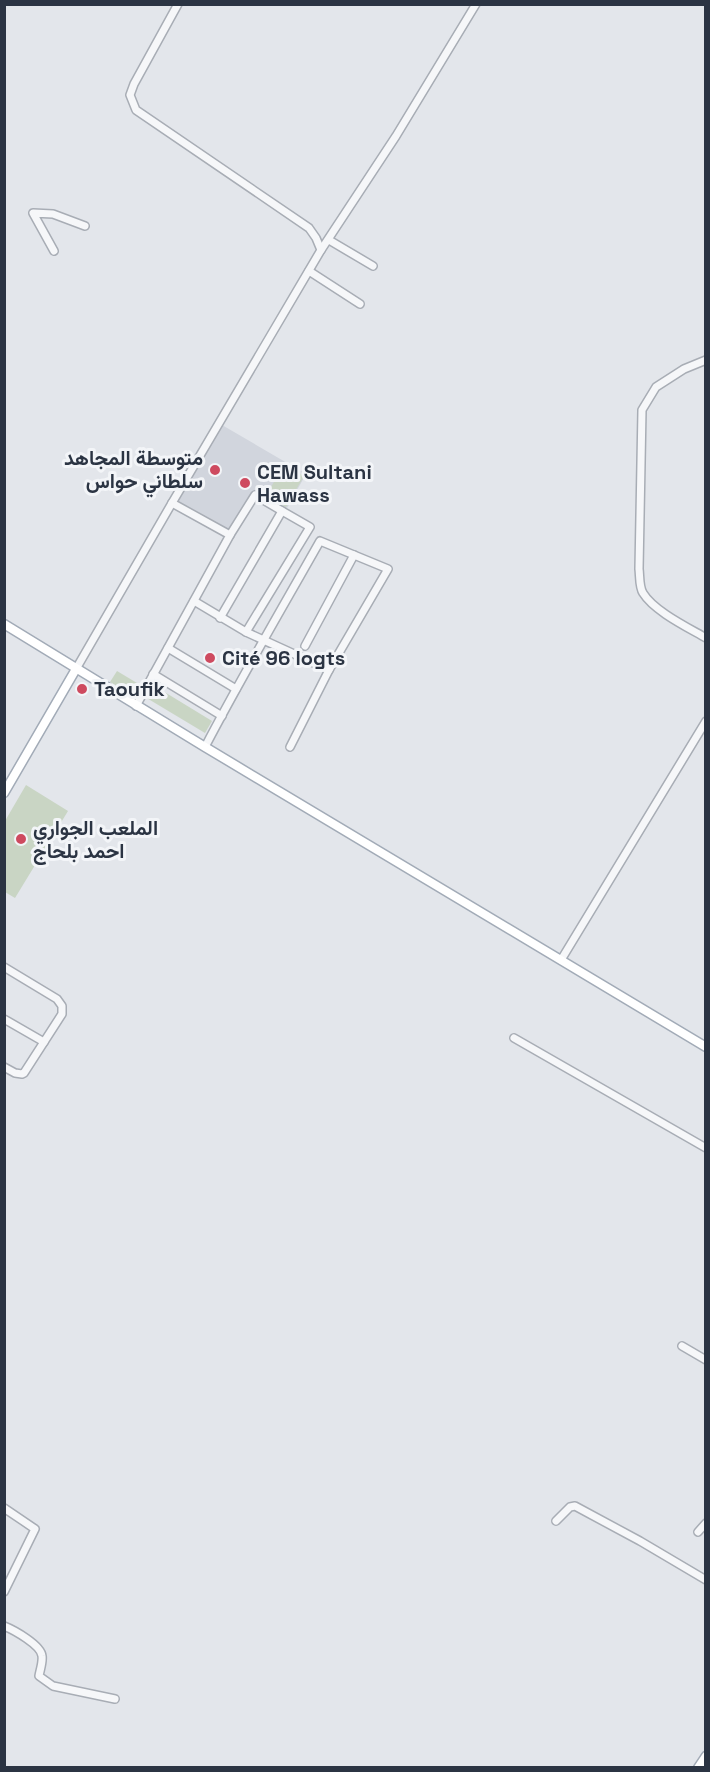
<svg xmlns="http://www.w3.org/2000/svg" width="710" height="1772" font-family="'Space Grotesk',Vazirmatn,sans-serif">
<style>
.built{fill:#d1d5dd}
.green{fill:#c9d5c4}
.lines{fill:none;stroke-linecap:round;stroke-linejoin:round}
.minor-casing{stroke:#a8adb5;stroke-width:10}
.major-casing{stroke:#a2abb7;stroke-width:11}
.minor{stroke:#f6f7f9;stroke-width:7}
.major{stroke:#fff;stroke-width:8}
.poi-dot{fill:#ce4a5f;stroke:#f3f5f8;stroke-width:2}
.labels{text-anchor:middle;stroke-width:6;stroke-linejoin:round;paint-order:stroke}
.poi-label{font-size:20px;font-weight:bold;fill:#2b3443;stroke:#f3f5f8;text-anchor:start}
</style>
<rect width="100%" height="100%" fill="#e3e6eb"/>
<polygon class="built" points="222,425 306,474 286,510 254,492 228,534 177,502"/>
<g class="green">
<polygon points="284,464 304,476 286,507 266,496"/>
<polygon points="117,671 142,686 135,697 110,682"/>
<polygon points="153,685 212,721 205,733 145,697"/>
<polygon points="26,785 68,811 15,898 5,892 5,821"/>
</g>
<g class="lines">
<defs>
<g id="minor">
<polyline points="329,240 373,266"/>
<polyline points="321,250 396,136 476,4"/>
<polyline points="54,251 33,213 53,214 85,226"/>
<polyline points="309,271 360,304"/>
<path d="M 706,360 L 684,369 L 656,387 L 642,410 L 639,569 C 640,576 639,587 643,593 C 654,611 687,627 706,638"/>
<polyline points="230,535 255,495 282,511"/>
<path d="M 194,601 L 246,632 L 329,670 L 388,569 L 320,541 C 281,610 241,678 205,747"/>
<polyline points="220,618 282,511 310,527 246,632"/>
<polyline points="305,646 354,555"/>
<polyline points="168,648 236,689"/>
<polyline points="76,669 172,503 321,250 316,238 309,228 136,110 130,95 134,84 178,4"/>
<polyline points="153,674 222,716"/>
<polyline points="136,706 230,535 172,503"/>
<polyline points="290,747 329,670"/>
<polyline points="561,960 706,721"/>
<polyline points="4,967 57,999 62,1006 62,1014 24,1073 22,1074 15,1073 4,1067"/>
<polyline points="4,1019 44,1042"/>
<polyline points="514,1038 706,1148"/>
<polyline points="682,1346 706,1360"/>
<polyline points="4,1508 35,1529 4,1592"/>
<polyline points="556,1521 570,1507 575,1506 640,1541 706,1580"/>
<polyline points="698,1532 706,1523"/>
<path d="M 4,1626 C 14,1630 41,1645 42,1656 C 43,1662 40,1670 39,1676 L 53,1686 L 115,1699"/>
</g>
<g id="major">
<polyline points="4,624 205,747 706,1047"/>
<polyline points="4,793 76,669"/>
<polyline points="698,1768 706,1756"/>
</g>
</defs>
<use href="#minor" class="minor-casing"/>
<use href="#major" class="major-casing"/>
<use href="#minor" class="minor"/>
<use href="#major" class="major"/>
</g>
<g class="poi-dot">
<circle cx="215" cy="470" r="6"/>
<circle cx="245" cy="483" r="6"/>
<circle cx="210" cy="658" r="6"/>
<circle cx="82" cy="689" r="6"/>
<circle cx="21" cy="839" r="6"/>
</g>
<g class="labels">
<g class="poi-label">
<text x="203" y="465" text-anchor="end">متوسطة المجاهد<tspan x="203" dy="23">سلطاني حواس</tspan></text>
<text x="257" y="479">CEM Sultani<tspan x="257" dy="23">Hawass</tspan></text>
<text x="222" y="665">Cité 96 logts</text>
<text x="94" y="696">Taoufik</text>
<text x="33" y="835">الملعب الجواري<tspan x="33" dy="23">احمد بلحاج</tspan></text>
</g>
</g>
<rect width="710" height="1772" fill="none" stroke="#2b3443" stroke-width="12"/>
</svg>
